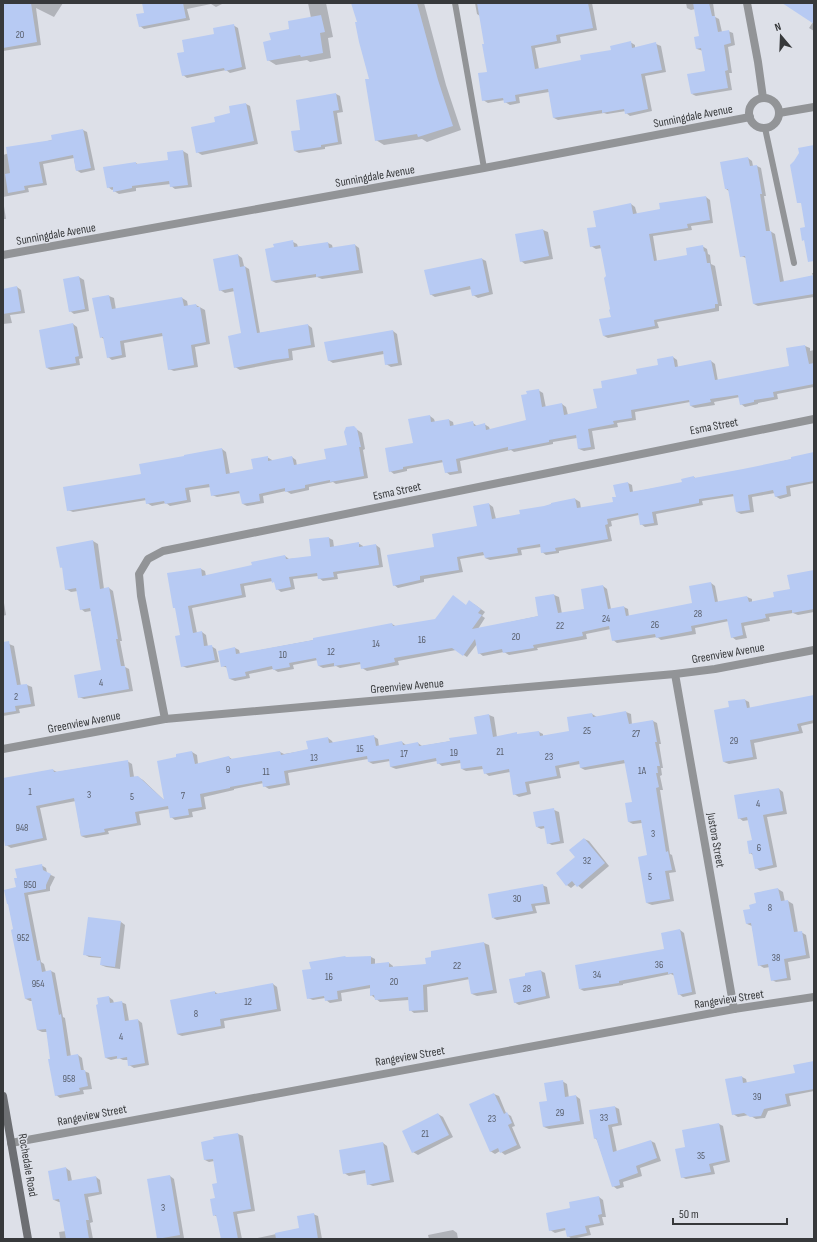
<svg xmlns="http://www.w3.org/2000/svg" width="817" height="1242" font-family="'Sofia Sans Condensed',sans-serif">
<style>
.shadow{fill:#0003}
.building{fill:#b7caf3}
.lines{fill:none;stroke-linecap:round;stroke-linejoin:round}
.lane{stroke:#929497;stroke-width:6}
.street{stroke:#929497;stroke-width:8}
.secondary{stroke:#6d6f73;stroke-width:8}
.labels{text-anchor:middle;stroke-width:3;stroke-linejoin:round;paint-order:stroke}
.number-label{font-size:10px;fill:#575d69}
.street-label{font-size:12px;fill:#37393b;stroke:#dde0e8}
</style>
<rect width="100%" height="100%" fill="#dde0e8"/>
<g class="shadow">
<polygon points="17,3 63,3 54,17 36,8 41,45 3,51 3,15"/>
<polygon points="143,3 224,3 216,7 211,4 187,9 190,20 144,29 140,26 145,14"/>
<polygon points="308,3 326,3 333,37 328,38 331,58 310,62 307,60 276,65 268,60 272,41 311,18"/>
<polygon points="352,3 424,3 446,85 461,130 427,142 422,139 384,145 376,140 370,80 358,23"/>
<polygon points="475,3 592,3 597,30 560,37 561,43 535,48 539,69 582,61 613,51 630,42 635,45 635,48 656,44 661,46 666,72 645,76 652,111 630,116 626,113 626,111 607,114 604,113 558,120 554,118 549,92 519,97 520,103 510,105 505,102 505,100 488,103 483,100 488,73 485,45 480,16 477,14"/>
<polygon points="686,3 713,3 715,17 719,19 722,32 728,31 733,33 735,45 728,47 732,73 729,73 732,90 696,96 692,94 706,72 703,51 697,49 695,38 700,37 695,9 691,10 687,8"/>
<polygon points="784,3 814,3 814,31 809,28 813,22"/>
<polygon points="233,25 238,28 246,69 230,73 226,70 187,78 183,75 185,53 215,34"/>
<polygon points="336,94 340,96 343,112 337,113 342,144 325,147 325,149 299,153 295,151 302,131"/>
<polygon points="246,104 250,106 258,144 202,155 197,152 216,123"/>
<polygon points="83,130 87,132 95,170 81,173 76,170 74,158 43,164 47,185 28,188 29,192 3,197 3,155"/>
<polygon points="183,151 188,154 192,187 175,189 171,186 171,184 136,188 136,191 119,194 114,191 114,189 112,190 108,187 136,163 139,165 169,161 168,153"/>
<polygon points="748,158 752,161 753,166 757,166 761,168 766,196 764,196 770,231 775,234 784,282 813,276 812,273 814,273 814,297 758,306 754,304 746,258 741,256 729,191 726,189"/>
<polygon points="706,197 710,200 713,223 691,226 692,230 653,236 657,261 688,256 702,246 707,249 708,254 710,255 711,264 715,266 722,306 719,306 719,311 657,322 659,328 608,338 604,336 612,318 607,277 602,248 596,249 591,246 597,228 631,204 635,207 637,214 661,210"/>
<polygon points="3,200 6,219 3,219"/>
<polygon points="543,230 548,232 553,259 525,264 521,261 516,235"/>
<polygon points="293,242 297,244 298,247 328,243 332,245 333,249 355,245 359,248 363,273 322,279 317,277 276,283 272,281 275,248"/>
<polygon points="238,255 242,258 244,266 249,269 260,333 308,325 312,328 315,347 292,351 293,360 240,370 235,367 242,334 235,291 225,293 220,290"/>
<polygon points="482,259 486,261 493,294 478,298 473,295 472,289 435,297 430,294"/>
<polygon points="79,277 84,280 89,311 74,314 70,311 64,280"/>
<polygon points="17,287 21,290 25,313 10,315 12,323 3,324 3,290"/>
<polygon points="109,296 114,298 116,310 182,298 187,301 188,306 196,305 205,310 210,344 195,347 198,367 174,371 169,369 163,336 124,343 126,357 112,360 108,357 104,339 101,337"/>
<polygon points="73,324 77,327 83,358 79,359 80,365 51,370 47,368"/>
<polygon points="393,331 397,334 402,365 391,367 386,364 384,354 333,363 328,360"/>
<polygon points="805,346 810,348 810,351 814,350 814,387 777,394 778,399 758,403 758,404 745,407 741,404 740,397 714,402 715,405 695,408 691,406 690,402 635,412 636,420 617,423 618,427 592,431 595,449 584,451 579,449 577,438 553,442 553,444 514,452 511,450 460,461 462,473 450,475 446,472 444,462 407,469 407,471 394,474 390,471 414,444 430,416 434,419 435,422 449,420 453,422 454,427 473,423 477,426 484,424 489,427 490,430 527,421 528,394 538,390 543,393 546,408 562,404 566,407 568,415 598,409 603,389 659,366 673,357 677,360 678,367 711,361 715,364 718,381 790,367 787,349"/>
<polygon points="353,427 362,433 365,449 363,450 368,478 336,484 333,482 309,487 309,490 291,494 286,491 263,496 264,503 247,506 243,504 241,493 217,497 212,495 211,487 189,490 191,502 170,506 166,503 152,506 147,503 147,500 73,512 68,510 142,475 222,449 226,452 230,474 254,470 267,457 272,460 272,461 292,457 296,460 297,466 327,460 348,446"/>
<polygon points="814,454 814,483 790,488 791,496 780,499 775,496 775,493 752,497 754,512 741,514 737,512 735,496 702,501 703,505 656,514 658,525 645,527 641,524 639,515 611,521 612,526 609,527 612,541 559,551 559,553 546,555 542,552 541,547 521,550 522,555 490,560 485,558 485,555 460,559 463,572 424,579 424,582 398,588 394,585 435,548 478,527 489,504 493,507 496,519 521,515 552,504 575,499 580,502 581,509 614,503 628,483 632,485 633,492 683,483 694,477 696,479 744,470"/>
<polygon points="329,538 333,540 334,547 358,543 363,546 363,547 376,545 380,548 383,567 337,574 338,579 323,581 319,578 318,576 293,579 295,589 281,592 277,589 276,583 273,581 244,586 246,597 192,608 197,633 202,632 206,635 208,647 211,646 216,649 219,662 187,668 182,666 181,636 177,609 174,607 201,569 205,571 206,576 253,566 285,556 289,559 313,557"/>
<polygon points="93,541 98,544 104,589 109,588 113,591 122,641 120,641 125,667 129,669 133,691 84,699 79,697 102,671 91,611 85,612 81,609 78,591 71,592 66,589 63,568 61,567 57,548"/>
<polygon points="814,571 814,612 798,615 793,613 769,617 770,621 744,626 747,638 736,640 732,637 729,621 695,628 696,634 661,640 657,637 617,643 613,640 611,629 586,634 587,639 537,648 538,650 509,655 504,652 483,656 479,653 477,644 467,657 456,650 398,661 399,665 367,671 362,668 361,664 340,668 336,666 323,668 319,666 318,660 293,665 294,669 278,672 273,669 249,674 250,678 235,681 230,679 228,668 222,666 235,648 239,650 240,654 314,640 392,624 397,627 436,620 466,605 474,604 485,612 482,616 485,618 478,629 539,616 536,598 554,595 559,597 562,614 585,609 603,586 607,589 611,609 624,607 628,609 629,617 693,604 711,583 715,586 718,602 747,597 752,599 752,603 775,598 791,590"/>
<polygon points="3,597 6,615 3,616"/>
<polygon points="9,644 14,646 21,686 27,685 32,687 35,706 19,709 20,713 3,716 3,645"/>
<polygon points="814,696 814,723 801,726 803,733 754,743 757,759 729,764 724,762 730,708 745,700 749,702 750,709"/>
<polygon points="626,712 631,714 632,725 653,721 657,723 661,744 659,744 663,768 661,768 662,775 660,776 663,790 660,790 670,854 672,855 676,872 669,873 674,901 652,905 647,903 648,856 642,823 633,824 629,822 633,803 626,763 585,770 581,768 580,764 559,768 561,778 529,784 531,794 519,797 514,794 510,772 489,776 485,773 484,769 466,771 462,769 461,763 442,766 438,763 437,761 396,769 391,767 390,761 373,764 369,762 368,759 288,773 290,785 269,789 264,786 264,783 234,789 234,790 204,797 206,809 192,812 193,817 175,820 171,817 169,809 139,814 141,825 108,831 109,834 86,838 81,836 76,801 40,808 47,840 11,848 6,845 3,830 3,781 53,770 57,772 127,761 132,764 134,777 138,777 143,780 165,801 177,758 192,752 197,755 198,764 229,757 233,760 280,752 284,754 309,750 328,738 332,741 333,743 373,736 378,739 379,747 402,742 406,745 418,743 422,746 451,741 478,735 475,717 489,715 494,717 497,737 517,734 519,735 539,732 543,734 543,736 570,732 592,714 597,717"/>
<polygon points="779,789 783,792 787,814 767,817 777,867 760,871 756,868 753,855 750,853 753,841 749,820 743,821 739,818"/>
<polygon points="554,810 559,812 564,843 552,845 548,843 545,828 541,829 537,827"/>
<polygon points="584,839 589,841 609,866 582,889 576,884 571,888 567,885 557,874 577,858"/>
<polygon points="41,865 46,868 47,873 55,877 50,887 50,891 28,895 41,962 44,964 46,972 51,971 55,973 63,1017 65,1018 71,1057 78,1055 82,1058 84,1071 89,1073 92,1089 83,1090 84,1094 60,1098 56,1095 47,1032 42,1032 38,1030 33,1001 30,1001 26,999 13,931 14,930 9,905 8,904 17,888"/>
<polygon points="542,885 547,887 550,904 535,906 537,913 497,920 493,918"/>
<polygon points="778,889 783,892 785,902 788,901 793,904 798,933 801,932 806,935 810,958 788,962 791,980 776,982 772,980 770,967 764,968 759,965 752,926 747,924 751,909 757,904 756,893"/>
<polygon points="121,922 125,925 120,969 106,967 101,965 102,958 89,957 84,954"/>
<polygon points="680,930 684,933 696,994 683,997 679,994 675,976 671,974 623,984 623,985 584,991 580,989 666,950"/>
<polygon points="484,943 489,945 497,993 477,996 472,994 470,979 427,987 428,1012 414,1013 410,1010 409,1000 380,1002 371,995 371,988 341,993 342,1001 330,1003 326,1000 325,998 313,1000 308,998 348,958 371,957 375,959 375,964 389,963 393,966 393,967 427,965 433,957 432,952"/>
<polygon points="541,971 545,973 550,998 519,1005 514,1002 526,977"/>
<polygon points="273,984 277,987 281,1011 224,1021 225,1028 182,1036 177,1034 215,992 218,994"/>
<polygon points="109,997 113,1000 114,1003 121,1002 126,1004 129,1021 138,1020 142,1023 149,1065 134,1068 129,1065 128,1060 123,1060 119,1058 111,1060 106,1058"/>
<polygon points="814,1062 814,1091 789,1096 791,1106 768,1111 765,1118 756,1119 749,1115 738,1117 733,1114 742,1077 746,1079 747,1083 796,1074"/>
<polygon points="562,1081 567,1084 569,1098 576,1096 580,1099 584,1124 549,1129 544,1127 548,1102"/>
<polygon points="494,1094 499,1096 506,1113 511,1116 515,1126 512,1127 521,1148 505,1155 500,1151 495,1154 490,1151"/>
<polygon points="615,1107 619,1109 622,1125 612,1127 617,1152 651,1141 655,1143 661,1161 640,1168 642,1176 623,1182 624,1187 617,1189 613,1186 597,1140 595,1138"/>
<polygon points="438,1114 443,1117 453,1137 418,1155 413,1152"/>
<polygon points="719,1124 723,1126 730,1162 713,1166 715,1174 686,1179 682,1177 687,1148"/>
<polygon points="238,1134 243,1136 255,1211 237,1214 242,1239 222,1239 218,1217 214,1215 218,1184 214,1161 209,1162 205,1160 215,1140 214,1138"/>
<polygon points="383,1143 387,1146 394,1182 373,1186 368,1184 366,1173 349,1176 344,1173"/>
<polygon points="66,1168 70,1171 72,1181 96,1177 100,1180 102,1194 88,1197 93,1222 90,1223 93,1239 60,1239 59,1232 66,1231 61,1202 59,1202 54,1200"/>
<polygon points="170,1176 174,1179 184,1238 176,1239 158,1239"/>
<polygon points="599,1197 603,1200 606,1217 602,1217 604,1225 589,1228 591,1235 572,1239 568,1236 566,1230 555,1233 550,1230 571,1209"/>
<polygon points="313,1214 318,1216 322,1239 253,1239 300,1229"/>
<polygon points="453,1230 457,1233 458,1239 429,1239 428,1235"/>
</g>
<g class="building">
<polygon points="3,3 31,3 37,42 3,48"/>
<polygon points="142,3 183,3 186,18 139,27 136,14 144,13"/>
<polygon points="351,3 417,3 438,80 453,126 418,137 417,134 375,141 365,79 369,79 359,42 355,22 357,22"/>
<polygon points="477,3 588,3 593,28 556,35 557,41 531,46 535,69 581,60 580,55 611,50 610,46 631,41 632,48 656,42 662,70 641,74 648,109 625,114 624,109 602,113 602,110 553,118 548,89 515,95 516,101 504,103 503,98 482,101 478,73 487,72 482,44 484,44"/>
<polygon points="693,3 709,3 712,16 715,16 718,32 729,30 731,43 724,45 728,70 725,71 728,88 691,94 687,74 705,71 701,48 696,49 694,37 699,36"/>
<polygon points="782,3 814,3 814,24"/>
<polygon points="321,15 325,32 320,33 323,53 301,57 300,55 267,61 263,42 271,40 269,33 289,29 288,21"/>
<polygon points="234,24 242,67 225,71 224,68 182,76 177,53 184,52 182,40 214,34 213,28"/>
<polygon points="336,93 339,110 333,111 338,142 321,145 321,147 294,151 291,131 300,130 296,100"/>
<polygon points="246,103 254,141 196,153 191,127 215,122 214,117 230,113 229,106"/>
<polygon points="83,129 91,168 76,171 73,155 39,162 43,183 24,186 25,190 8,193 5,174 10,173 6,147 52,140 51,135"/>
<polygon points="814,145 814,261 808,262 804,240 802,241 800,228 805,227 801,203 797,203 790,165 794,161 799,153 798,148"/>
<polygon points="183,150 188,185 170,187 169,181 132,186 132,188 113,192 113,187 107,188 103,167 136,162 136,164 168,160 167,152"/>
<polygon points="748,157 750,166 757,165 762,194 760,194 766,231 771,231 780,282 814,275 814,294 753,304 745,256 740,257 728,189 725,189 720,162"/>
<polygon points="706,196 710,220 687,224 688,228 649,234 654,261 687,255 686,248 703,245 704,252 705,251 707,263 710,263 718,304 715,304 715,308 654,320 655,326 603,336 599,319 611,317 609,310 610,309 604,278 606,276 600,245 590,247 587,228 596,227 593,211 631,203 633,214 660,209 659,203"/>
<polygon points="543,229 549,256 520,262 515,234"/>
<polygon points="293,240 294,247 328,242 329,248 355,244 359,270 316,277 316,274 271,281 265,249 274,247 273,244"/>
<polygon points="238,254 240,267 245,266 257,333 308,324 311,345 288,349 289,358 273,360 234,368 228,336 241,333 233,288 219,291 213,259"/>
<polygon points="482,258 489,292 472,296 470,286 430,295 424,270"/>
<polygon points="79,276 85,309 69,312 63,279"/>
<polygon points="17,286 21,311 3,314 3,289"/>
<polygon points="109,295 112,309 182,297 184,306 196,304 197,307 200,307 206,342 191,345 194,365 168,370 162,333 120,341 122,355 107,358 103,337 100,338 92,298"/>
<polygon points="73,323 79,356 75,357 76,363 46,368 39,330"/>
<polygon points="393,330 398,363 385,365 383,351 328,361 324,342"/>
<polygon points="805,345 809,364 814,363 814,384 773,392 774,397 754,400 754,402 740,405 738,395 710,399 711,402 690,406 689,400 631,410 632,418 613,421 614,424 588,429 591,447 578,449 576,435 549,440 549,442 508,450 508,447 456,459 458,471 445,473 442,460 403,467 403,469 389,472 385,448 413,443 408,419 430,415 431,422 449,419 450,426 473,421 474,426 485,423 486,430 526,420 521,395 527,394 526,391 539,389 542,407 562,403 564,415 597,408 593,389 602,388 601,381 637,374 636,369 658,365 657,359 673,356 675,367 711,360 715,380 789,366 786,348"/>
<polygon points="354,426 357,429 361,447 359,447 364,476 330,482 330,480 305,485 305,488 285,492 285,488 259,494 260,501 242,504 239,491 211,496 209,484 185,488 187,500 165,504 164,501 146,504 145,498 67,511 63,487 141,474 139,464 184,456 184,455 222,448 226,474 253,469 251,459 268,456 268,461 292,456 294,465 326,459 324,449 347,445 344,432 346,427"/>
<polygon points="814,452 814,481 786,486 787,494 775,497 773,490 748,495 750,510 736,512 733,494 699,499 699,503 652,512 654,523 640,525 638,513 607,519 608,524 605,525 608,539 555,548 556,551 541,553 540,544 517,548 518,553 485,558 483,552 457,557 459,570 420,576 420,580 393,586 387,555 434,547 432,534 477,526 473,506 489,503 492,519 520,514 519,510 544,506 551,504 551,503 575,498 577,508 613,502 612,497 616,497 613,485 628,482 630,492 647,489 682,482 681,479 694,476 694,478 743,469 791,459 791,457"/>
<polygon points="329,537 330,547 359,542 359,547 376,544 379,565 333,572 334,577 318,579 317,573 289,577 291,587 276,590 274,582 272,583 271,578 240,584 242,595 188,606 193,633 202,631 204,646 212,645 215,660 181,667 175,636 180,635 175,608 173,608 167,573 201,568 202,576 252,565 251,562 285,555 286,559 311,556 309,539"/>
<polygon points="93,540 100,589 109,587 118,639 116,639 121,666 125,666 129,689 78,698 74,675 101,670 90,608 80,610 76,588 65,590 62,567 60,568 56,547"/>
<polygon points="814,570 814,609 792,613 792,610 765,614 766,618 741,623 743,635 731,638 727,619 691,626 692,631 656,638 655,634 612,641 609,626 582,632 583,636 533,645 534,648 503,653 502,649 478,654 475,639 463,656 452,648 394,658 395,662 361,669 360,662 334,666 334,663 318,666 316,658 289,663 290,667 273,670 272,666 245,672 246,676 229,679 226,666 221,667 218,651 235,647 236,654 313,640 313,638 392,623 393,626 435,619 453,595 466,605 469,600 481,609 478,613 482,615 472,629 538,616 535,597 554,594 558,613 584,609 581,589 603,585 608,609 624,606 626,616 692,603 689,586 711,582 715,602 747,596 749,602 774,597 773,592 790,589 787,575"/>
<polygon points="9,641 17,685 27,684 31,704 15,706 16,711 3,713 3,642"/>
<polygon points="814,695 814,720 797,724 799,731 750,740 753,757 723,762 714,710 729,707 728,701 745,699 747,708"/>
<polygon points="626,711 629,724 653,720 657,742 655,742 660,766 657,766 658,773 656,773 659,787 656,788 666,852 668,851 672,870 665,871 670,899 646,903 638,857 647,855 641,820 628,822 625,803 632,802 624,760 580,768 579,761 555,766 557,776 525,782 527,792 513,795 509,769 484,774 482,766 461,769 460,760 437,764 436,758 390,767 389,759 368,762 367,756 284,771 286,783 263,787 262,781 230,787 230,788 200,794 202,807 188,809 189,815 170,818 168,806 135,812 137,823 104,829 105,832 81,836 74,798 36,806 43,838 5,846 3,834 3,778 53,769 54,772 128,760 130,777 138,776 164,800 157,761 176,757 176,754 192,751 195,764 229,756 230,759 280,751 281,755 308,749 306,741 328,737 329,743 374,735 376,746 402,741 403,745 418,742 419,746 450,741 449,738 477,734 474,717 489,714 493,737 517,732 517,734 539,731 540,736 569,731 567,717 592,713 593,717"/>
<polygon points="779,788 783,811 763,815 773,865 755,869 752,853 749,854 747,841 752,840 747,817 738,819 734,795"/>
<polygon points="554,808 560,841 547,844 544,826 536,827 533,812"/>
<polygon points="584,838 605,863 577,887 572,881 566,886 556,873 575,857 569,850"/>
<polygon points="42,864 43,870 51,874 46,885 46,889 24,893 37,961 40,960 42,972 51,970 59,1015 61,1014 67,1056 78,1054 81,1070 85,1070 88,1086 79,1088 80,1091 55,1096 48,1059 50,1059 46,1029 37,1030 31,998 25,999 11,930 13,929 8,904 7,904 4,890 16,887 14,878 17,878 15,869"/>
<polygon points="543,884 546,902 531,904 533,911 492,918 488,894"/>
<polygon points="778,888 781,901 788,900 794,932 802,931 806,955 784,959 787,978 771,981 768,964 758,966 751,923 746,924 743,910 750,909 749,905 756,903 754,893"/>
<polygon points="88,917 121,921 115,967 100,965 101,957 83,955"/>
<polygon points="680,929 692,992 678,995 673,973 668,974 668,972 619,981 619,983 579,989 575,965 664,949 661,933"/>
<polygon points="484,942 493,990 471,994 468,977 423,985 424,1010 409,1011 408,997 375,1000 374,995 370,996 370,985 337,991 338,999 325,1001 324,996 307,999 302,970 311,969 309,962 345,956 346,957 371,956 371,964 389,962 389,967 426,964 425,958 431,957 431,951"/>
<polygon points="541,970 546,996 514,1003 509,979 525,976 525,973"/>
<polygon points="273,983 277,1009 220,1019 221,1026 177,1034 170,1000 215,991 215,994"/>
<polygon points="109,996 110,1003 122,1001 125,1021 138,1019 145,1063 128,1066 127,1057 117,1059 117,1056 105,1058 96,1005 98,1004 97,998"/>
<polygon points="814,1061 814,1089 785,1094 787,1104 764,1109 761,1116 750,1117 744,1113 732,1115 725,1079 742,1076 743,1083 795,1073 793,1065"/>
<polygon points="563,1080 565,1097 576,1095 580,1121 543,1127 539,1102 547,1101 544,1083"/>
<polygon points="494,1093 504,1114 507,1112 512,1123 508,1125 517,1145 500,1153 498,1148 490,1152 469,1104"/>
<polygon points="615,1106 618,1123 608,1125 613,1152 651,1140 657,1158 636,1166 638,1173 619,1180 620,1185 612,1187 596,1138 594,1139 589,1110"/>
<polygon points="438,1113 449,1135 412,1153 402,1131"/>
<polygon points="719,1123 726,1160 709,1164 711,1172 681,1178 675,1149 685,1147 682,1130"/>
<polygon points="238,1133 251,1209 233,1212 238,1239 221,1239 216,1215 213,1216 210,1199 215,1198 212,1184 217,1183 213,1159 204,1160 201,1142 214,1139 213,1137"/>
<polygon points="383,1142 390,1180 367,1185 365,1170 343,1174 339,1150"/>
<polygon points="66,1167 68,1181 96,1176 99,1192 84,1194 89,1220 86,1220 89,1239 66,1239 59,1199 53,1200 48,1171"/>
<polygon points="170,1175 180,1235 157,1239 147,1179"/>
<polygon points="599,1196 602,1214 598,1215 600,1223 585,1226 587,1233 567,1237 565,1228 549,1231 546,1213 570,1208 569,1202"/>
<polygon points="314,1213 318,1239 276,1239 275,1233 299,1228 297,1216"/>
</g>
<g class="lines">
<g class="lane">
<polyline points="455,3 484,168"/>
<polyline points="765,128 794,263"/>
</g>
<g class="street">
<polyline points="747,3 758,62 763,98"/>
<circle cx="764" cy="113" r="15"/>
<polyline points="779,113 814,107"/>
<polyline points="3,255 484,168 750,117"/>
<polyline points="675,674 734,1009"/>
<polyline points="165,719 141,596 139,574 148,559 163,551 814,419"/>
<polyline points="3,749 165,719 675,674 715,669 814,650"/>
<polyline points="11,1143 734,1009 814,997"/>
</g>
<polyline class="secondary" points="3,1096 28,1239"/>
</g>
<g class="labels">
<g class="number-label">
<text x="20" y="38">20</text>
<text x="698" y="617">28</text>
<text x="606" y="622">24</text>
<text x="655" y="628">26</text>
<text x="560" y="629">22</text>
<text x="516" y="640">20</text>
<text x="422" y="643">16</text>
<text x="376" y="647">14</text>
<text x="331" y="655">12</text>
<text x="283" y="658">10</text>
<text x="101" y="686">4</text>
<text x="16" y="700">2</text>
<text x="587" y="734">25</text>
<text x="636" y="737">27</text>
<text x="734" y="744">29</text>
<text x="360" y="752">15</text>
<text x="500" y="755">21</text>
<text x="454" y="756">19</text>
<text x="404" y="757">17</text>
<text x="549" y="760">23</text>
<text x="314" y="761">13</text>
<text x="228" y="773">9</text>
<text x="642" y="774">1A</text>
<text x="266" y="775">11</text>
<text x="30" y="795">1</text>
<text x="89" y="798">3</text>
<text x="183" y="799">7</text>
<text x="132" y="800">5</text>
<text x="758" y="807">4</text>
<text x="22" y="831">948</text>
<text x="653" y="837">3</text>
<text x="759" y="851">6</text>
<text x="587" y="864">32</text>
<text x="650" y="880">5</text>
<text x="30" y="888">950</text>
<text x="517" y="902">30</text>
<text x="770" y="911">8</text>
<text x="23" y="941">952</text>
<text x="776" y="961">38</text>
<text x="659" y="968">36</text>
<text x="457" y="969">22</text>
<text x="597" y="978">34</text>
<text x="329" y="980">16</text>
<text x="394" y="985">20</text>
<text x="38" y="987">954</text>
<text x="527" y="992">28</text>
<text x="248" y="1005">12</text>
<text x="196" y="1017">8</text>
<text x="121" y="1040">4</text>
<text x="69" y="1082">958</text>
<text x="757" y="1100">39</text>
<text x="560" y="1116">29</text>
<text x="604" y="1121">33</text>
<text x="492" y="1122">23</text>
<text x="425" y="1137">21</text>
<text x="701" y="1159">35</text>
<text x="163" y="1211">3</text>
</g>
<g class="street-label">
<text transform="translate(693 116) rotate(-11)" y="4">Sunningdale Avenue</text>
<text transform="translate(375 176) rotate(-10)" y="4">Sunningdale Avenue</text>
<text transform="translate(56 234) rotate(-10)" y="4">Sunningdale Avenue</text>
<text transform="translate(714 426) rotate(-11)" y="4">Esma Street</text>
<text transform="translate(397 491) rotate(-12)" y="4">Esma Street</text>
<text transform="translate(728 653) rotate(-10)" y="4">Greenview Avenue</text>
<text transform="translate(407 686) rotate(-5)" y="4">Greenview Avenue</text>
<text transform="translate(84 722) rotate(-11)" y="4">Greenview Avenue</text>
<text transform="translate(716 840) rotate(80)" y="4">Justora Street</text>
<text transform="translate(729 999) rotate(-9)" y="4">Rangeview Street</text>
<text transform="translate(410 1056) rotate(-10)" y="4">Rangeview Street</text>
<text transform="translate(92 1115) rotate(-11)" y="4">Rangeview Street</text>
<text transform="translate(28 1165) rotate(80)" y="4">Rochedale Road</text>
</g>
</g>
<rect width="817" height="1242" fill="none" stroke="#37393b" stroke-width="8"/>
<g transform="translate(781 36) rotate(341)" stroke="#dde0e8" stroke-width="3" paint-order="stroke">
<path d="M0-3L7 15L0 10L-7 15Z" fill="#37393b"/>
<text y="-6" font-size="11" font-weight="bold" text-anchor="middle" fill="#37393b">N</text>
</g>
<path d="M673 1218v6h114v-6" fill="none" stroke="#37393b" stroke-width="2"/>
<text x="679" y="1218" font-size="12" fill="#37393b" stroke="#dde0e8" stroke-width="3" paint-order="stroke">50 m</text>
</svg>
